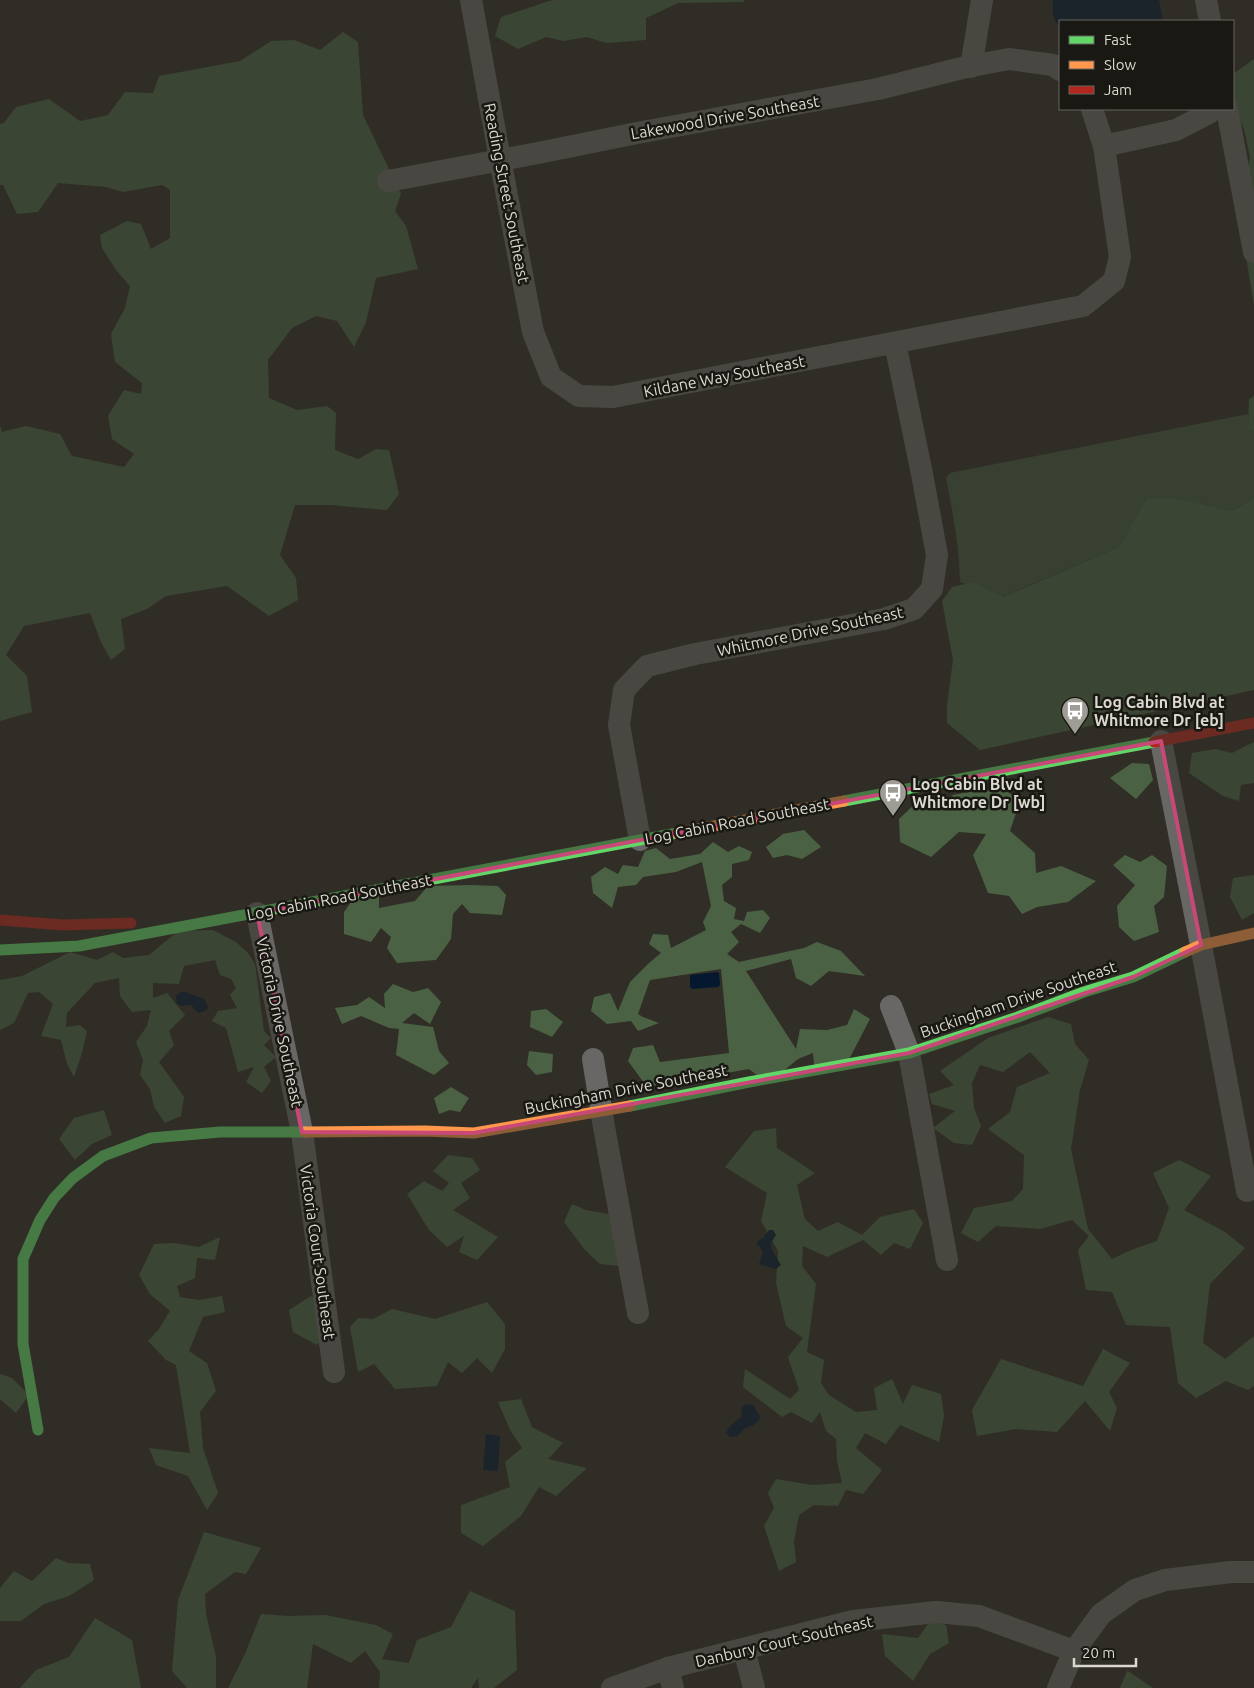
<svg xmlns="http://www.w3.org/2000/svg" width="1254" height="1688" font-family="Ubuntu,sans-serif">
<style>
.green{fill:#44573e}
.forest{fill:#4a6243}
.water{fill:#041930}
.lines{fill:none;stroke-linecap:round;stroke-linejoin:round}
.street{stroke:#696765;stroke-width:22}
.fast{stroke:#63d668;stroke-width:11}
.slow{stroke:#ff974d;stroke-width:11}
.jam{stroke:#b3261e;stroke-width:11}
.marked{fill:none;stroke:#c84878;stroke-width:4;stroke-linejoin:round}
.labels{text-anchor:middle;stroke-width:5;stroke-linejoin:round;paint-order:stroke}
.street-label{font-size:16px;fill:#dad8d0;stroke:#191812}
.poi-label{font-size:16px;font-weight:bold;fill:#dad8d0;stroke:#191812;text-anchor:start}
</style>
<rect width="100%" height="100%" fill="#302e26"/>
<path class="green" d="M 1248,414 L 1248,429 L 1254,432 L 1254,498 L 1232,511 L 1172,497 L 1146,499 L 1119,547 L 1002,597 L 973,582 L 965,584 L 960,582 C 959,546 953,513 946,478 L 950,473 Z"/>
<g class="forest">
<polygon points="552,0 745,0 743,2 678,3 646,18 646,40 606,43 587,37 563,41 546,37 518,49 495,36 501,17"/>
<polygon points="343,32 358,42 363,115 401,194 395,211 406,226 418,269 376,278 366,322 354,347 337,321 316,316 292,328 268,360 269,398 297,410 327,406 336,413 335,450 358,459 376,449 389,450 399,494 387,510 331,505 295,505 280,555 296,578 298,600 269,616 227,586 166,596 147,609 121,619 125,649 111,660 101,642 90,613 24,626 6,655 27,676 32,712 0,721 0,425 2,432 26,426 60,434 72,456 124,467 134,454 112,439 108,416 124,390 141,394 142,383 115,362 111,334 125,308 130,286 116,270 102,248 100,235 127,221 141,224 151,249 170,238 170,190 162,185 123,192 106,187 58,183 38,212 17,214 3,185 0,185 0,124 4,123 16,107 49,99 80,121 108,115 125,92 153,93 159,76 240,61 271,41 294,40 320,50"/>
<polygon points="1254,59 1254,305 1240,220 1250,157 1244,129 1233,103 1233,74"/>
<polygon points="1254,396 1254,432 1248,429 1249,399"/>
<polygon points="1172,497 1232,511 1254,498 1254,690 980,750 947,723 947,705 953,660 942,601 952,587 973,582 1003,597 1119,547 1146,499"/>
<polygon points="1254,742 1254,783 1241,785 1239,801 1223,796 1189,773 1192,753 1215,749 1232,753"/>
<polygon points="1132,763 1149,764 1153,780 1136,799 1110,778"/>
<polygon points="978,790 1007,791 1020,801 1010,831 1035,853 1036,873 1061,866 1096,881 1068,902 1037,907 1022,914 1009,896 988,893 973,855 986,834 959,832 931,857 900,842 899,819 918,801 944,802 953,795"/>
<polygon points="804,830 821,847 802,859 787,855 773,858 766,847 783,834"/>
<polygon points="713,842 728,852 739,846 752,852 749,860 732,864 732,877 722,885 724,901 736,908 734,919 744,921 747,912 763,910 770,918 760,933 741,924 731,932 739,942 727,954 739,962 804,948 817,942 841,951 865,976 829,971 811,986 796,978 791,959 746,971 796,1049 800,1029 827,1030 847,1025 854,1009 870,1019 844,1069 815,1074 813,1053 798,1059 768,1084 749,1069 647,1087 628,1061 633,1048 653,1045 660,1062 729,1053 721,969 650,980 638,1014 643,1017 659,1023 638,1031 631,1021 607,1024 591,1011 594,997 610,993 618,1011 630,982 649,963 661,953 649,944 653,934 668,935 671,948 706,930 703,922 711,906 702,862 676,872 643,877 636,885 618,887 612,908 593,893 591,877 605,867 618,874 623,865 638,867 645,851 656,848 670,859 700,854"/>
<polygon points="1125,855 1140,862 1152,855 1167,866 1164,897 1154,906 1159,932 1134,941 1119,927 1117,906 1135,885 1113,865"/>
<polygon points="1254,875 1254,913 1242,920 1230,897 1233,878"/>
<polygon points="470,885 498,886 506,895 502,915 470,913 462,904 453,914 451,939 436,960 397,963 387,948 391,937 381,928 371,942 344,934 344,912 353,899 379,896 379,908 415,901 428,886"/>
<polygon points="213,930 236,942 248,953 255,964 264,1031 271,1038 264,1045 276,1057 264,1067 271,1081 262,1093 246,1082 254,1067 238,1072 226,1028 212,1021 218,1011 237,1008 230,995 236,988 231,979 220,975 215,960 184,966 179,984 153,983 153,998 167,993 185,1015 169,1031 174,1045 159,1062 184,1097 181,1116 165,1123 154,1107 150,1089 140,1075 143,1060 136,1042 147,1026 151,1010 132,1012 120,996 119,978 95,983 67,1013 66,1027 80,1025 87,1031 82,1053 74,1077 67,1064 61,1040 41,1036 53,1004 39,992 28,993 14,1023 0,1030 0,980 22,976 70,952 97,960 113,952 123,958 149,955 178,931"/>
<polygon points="393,984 413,992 428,988 441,1002 430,1024 414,1013 402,1023 433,1027 439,1051 449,1063 434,1075 396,1055 399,1029 389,1028 361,1016 342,1024 335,1008 357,1005 369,997 385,1008 384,994"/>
<polygon points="546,1009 563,1022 552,1037 530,1027 531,1011"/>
<polygon points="1048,1017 1071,1024 1075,1044 1089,1060 1080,1090 1071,1149 1088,1229 1112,1259 1131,1250 1157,1241 1169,1208 1153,1173 1179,1160 1211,1176 1184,1210 1225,1232 1245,1248 1210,1284 1203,1343 1225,1359 1254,1336 1254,1386 1248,1390 1226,1381 1196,1398 1178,1383 1170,1327 1126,1325 1112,1292 1086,1290 1078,1250 1089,1236 1072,1220 1040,1229 996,1226 978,1242 961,1233 974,1208 1012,1201 1023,1189 1024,1155 988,1129 1010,1112 1017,1087 1050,1073 1030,1052 1003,1072 980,1065 972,1083 974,1108 981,1126 972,1145 954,1143 933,1128 955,1111 932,1104 929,1094 954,1085 940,1071 988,1038"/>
<polygon points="529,1051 553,1054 552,1072 536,1075 527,1065"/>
<polygon points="451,1087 469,1098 460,1112 450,1110 439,1114 434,1098"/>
<polygon points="104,1110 112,1135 92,1144 75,1160 59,1139 74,1118"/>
<polygon points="776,1128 777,1148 815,1173 797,1185 805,1219 818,1231 838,1222 862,1235 880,1217 914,1209 923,1223 910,1249 894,1243 881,1255 863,1240 827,1257 803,1246 802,1266 816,1284 807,1352 824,1360 821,1383 829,1395 856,1412 877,1410 874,1388 892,1379 903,1404 912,1385 941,1394 944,1416 939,1442 900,1425 886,1444 865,1433 856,1448 882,1470 863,1494 846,1490 838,1506 814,1505 799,1515 794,1541 796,1562 779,1571 764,1526 774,1508 768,1493 776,1479 812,1485 842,1483 837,1461 836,1439 826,1431 820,1412 812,1423 791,1412 782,1417 743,1387 745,1369 790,1399 799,1390 788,1357 803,1338 786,1326 776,1283 778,1251 761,1221 767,1193 725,1167 754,1131"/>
<polygon points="448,1155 472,1158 480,1170 461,1183 470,1198 453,1210 498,1237 477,1260 459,1252 464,1236 447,1247 429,1230 407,1194 424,1181 442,1191 449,1183 433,1171"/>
<polygon points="572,1204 586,1210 614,1215 619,1266 600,1264 585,1250 564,1222"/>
<polygon points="220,1237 215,1260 197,1258 195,1278 177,1286 180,1297 199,1300 222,1296 225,1312 203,1317 189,1351 207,1363 216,1391 200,1412 203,1448 218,1493 207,1510 188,1476 156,1465 149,1448 190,1453 176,1365 166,1360 148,1341 159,1329 170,1311 150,1294 139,1275 154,1244 175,1243 199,1247"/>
<polygon points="311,1296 332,1310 334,1319 317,1345 293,1332 289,1310"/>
<polygon points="487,1302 505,1324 505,1349 492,1373 477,1358 462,1373 448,1362 437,1386 395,1389 374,1364 358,1372 350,1327 358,1318 373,1319 392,1309 435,1319"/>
<polygon points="1103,1349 1130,1363 1109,1392 1117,1408 1110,1431 1085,1401 1057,1432 1016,1429 977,1436 972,1410 1001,1359 1083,1386"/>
<polygon points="0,1374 12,1378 29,1395 16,1413 0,1399"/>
<polygon points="521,1399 532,1427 563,1443 548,1459 587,1468 556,1496 539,1487 521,1516 483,1546 461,1533 461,1505 510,1487 505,1462 522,1448 510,1430 498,1402"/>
<polygon points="204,1532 261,1548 246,1574 235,1572 205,1594 206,1614 216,1657 216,1688 187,1688 172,1671 178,1600"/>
<polygon points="56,1558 68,1563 90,1564 94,1580 69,1596 44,1604 21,1621 0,1621 0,1588 14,1571 32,1581"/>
<polygon points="470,1591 515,1611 517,1670 494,1688 479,1688 478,1678 471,1688 379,1688 380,1672 365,1651 351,1663 313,1644 307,1688 228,1688 245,1654 261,1614 289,1616 325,1615 376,1625 393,1634 382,1659 409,1663 417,1640 451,1627"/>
<polygon points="95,1618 132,1640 141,1688 20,1688 36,1670 69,1657"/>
<polygon points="930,1621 946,1625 949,1643 930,1654 913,1681 885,1656 882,1634 918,1638"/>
<polygon points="1127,1671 1128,1671 1153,1688 1120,1688"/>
</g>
<g class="water">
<path d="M 1053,0 L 1159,0 L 1163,21 L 1060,21 L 1060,27 C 1052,19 1052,11 1053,0 Z"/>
<polygon points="717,972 719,973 720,985 718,987 692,989 690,987 690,975"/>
<polygon points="180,992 185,992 204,999 208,1006 207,1010 198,1013 191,1005 182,1006 177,1004 176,996"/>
<polygon points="769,1230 773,1230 776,1235 771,1243 771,1248 781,1265 776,1269 759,1264 763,1253 760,1247 756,1245 759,1240 763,1238"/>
<polygon points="746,1404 753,1405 760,1416 759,1420 754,1425 745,1428 737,1436 730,1437 726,1433 730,1426 741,1417 742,1407"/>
<polygon points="486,1434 500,1436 498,1471 483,1470"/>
</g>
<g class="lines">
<g class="street">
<polyline points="471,0 500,159 533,332 551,377 579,396 613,397 1083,306 1114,281 1120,257 1104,146 1092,109"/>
<polyline points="1206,0 1210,21"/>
<polyline points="971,67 982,0"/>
<polyline points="1227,109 1254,252"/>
<polyline points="1104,146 1176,130 1209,113"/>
<polyline points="388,181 538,153 637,133 878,89 966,67 1009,59 1053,65 1060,70"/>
<polyline points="1161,741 1201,945 1247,1191"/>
<polyline points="640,840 619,725 624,690 647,666 695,654 884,619 914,609 932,589 937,555 922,474 895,343"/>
<polyline points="257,913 302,1132 334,1372"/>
<polyline points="891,1006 909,1053 947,1260"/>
<polyline points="593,1059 604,1127 638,1313"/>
<polyline points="744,1649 754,1688"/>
<polyline points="668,1668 673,1688"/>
<polyline points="612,1688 668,1668 853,1621 936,1612 979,1616 1074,1651"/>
<polyline points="1058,1688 1074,1651 1101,1614 1135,1590 1165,1580 1231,1572 1254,1572"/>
</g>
<g class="fast">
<polyline points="844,801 1154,742"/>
<polyline points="0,950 79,946 677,833"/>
<polyline points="630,1106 749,1082 909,1053 1018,1017 1084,992 1133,977 1185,952"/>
<polyline points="38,1430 23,1344 23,1259 40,1220 54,1198 73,1178 103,1156 151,1138 220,1132 305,1132"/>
</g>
<g class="slow">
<polyline points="677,833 844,801"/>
<polyline points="1185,952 1201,945 1254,933"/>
<polyline points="305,1132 425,1131 474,1133 630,1106"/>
</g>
<g class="jam">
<polyline points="1154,742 1254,723"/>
<polyline points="0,920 63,925 131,923"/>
</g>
</g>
<path d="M0 0H1254V1688H0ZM 1161,741 L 1201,945 L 1133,977 L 909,1053 L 474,1133 L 302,1132 L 257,913 Z" fill="#302e26" fill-opacity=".55" fill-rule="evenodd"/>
<path class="marked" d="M 1161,741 L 1201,945 L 1133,977 L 909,1053 L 474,1133 L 302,1132 L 257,913 Z"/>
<defs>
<symbol id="bus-pin" viewBox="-11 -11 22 30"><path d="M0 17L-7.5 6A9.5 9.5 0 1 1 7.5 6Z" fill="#9e9c94" stroke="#191812"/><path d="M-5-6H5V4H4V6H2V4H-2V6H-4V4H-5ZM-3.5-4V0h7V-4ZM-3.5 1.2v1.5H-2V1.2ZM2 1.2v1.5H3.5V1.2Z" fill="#fff"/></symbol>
</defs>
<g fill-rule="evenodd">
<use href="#bus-pin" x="1059" y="695" width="32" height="43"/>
<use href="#bus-pin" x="877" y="777" width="32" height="43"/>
</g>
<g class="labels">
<g class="street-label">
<text transform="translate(725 117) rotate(-10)" y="6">Lakewood Drive Southeast</text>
<text transform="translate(507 193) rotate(79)" y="6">Reading Street Southeast</text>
<text transform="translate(724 376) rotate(-11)" y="6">Kildane Way Southeast</text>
<text transform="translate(810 631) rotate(-12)" y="6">Whitmore Drive Southeast</text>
<text transform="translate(737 821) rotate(-11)" y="6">Log Cabin Road Southeast</text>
<text transform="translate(339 897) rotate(-11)" y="6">Log Cabin Road Southeast</text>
<text transform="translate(1018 999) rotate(-19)" y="6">Buckingham Drive Southeast</text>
<text transform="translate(280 1022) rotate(78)" y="6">Victoria Drive Southeast</text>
<text transform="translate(626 1089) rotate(-11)" y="6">Buckingham Drive Southeast</text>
<text transform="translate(318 1252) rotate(82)" y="6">Victoria Court Southeast</text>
<text transform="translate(784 1641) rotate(-13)" y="6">Danbury Court Southeast</text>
</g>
<g class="poi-label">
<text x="1094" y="708">Log Cabin Blvd at<tspan x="1094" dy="18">Whitmore Dr [eb]</tspan></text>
<text x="912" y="790">Log Cabin Blvd at<tspan x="912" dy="18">Whitmore Dr [wb]</tspan></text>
</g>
</g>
<rect x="1059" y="20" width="175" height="90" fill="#191812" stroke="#66655e"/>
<rect x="1069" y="36" width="25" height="8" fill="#63d668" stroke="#66655e"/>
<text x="1104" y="45" font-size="15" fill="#dad8d0">Fast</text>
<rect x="1069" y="61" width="25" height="8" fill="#ff974d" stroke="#66655e"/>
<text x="1104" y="70" font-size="15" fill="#dad8d0">Slow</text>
<rect x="1069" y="86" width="25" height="8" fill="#b3261e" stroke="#66655e"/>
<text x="1104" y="95" font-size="15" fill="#dad8d0">Jam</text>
<path d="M1074 1658v8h62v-8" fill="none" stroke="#dad8d0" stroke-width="2.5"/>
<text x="1082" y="1658" font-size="15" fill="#dad8d0" stroke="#191812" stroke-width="4" paint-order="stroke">20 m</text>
</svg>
